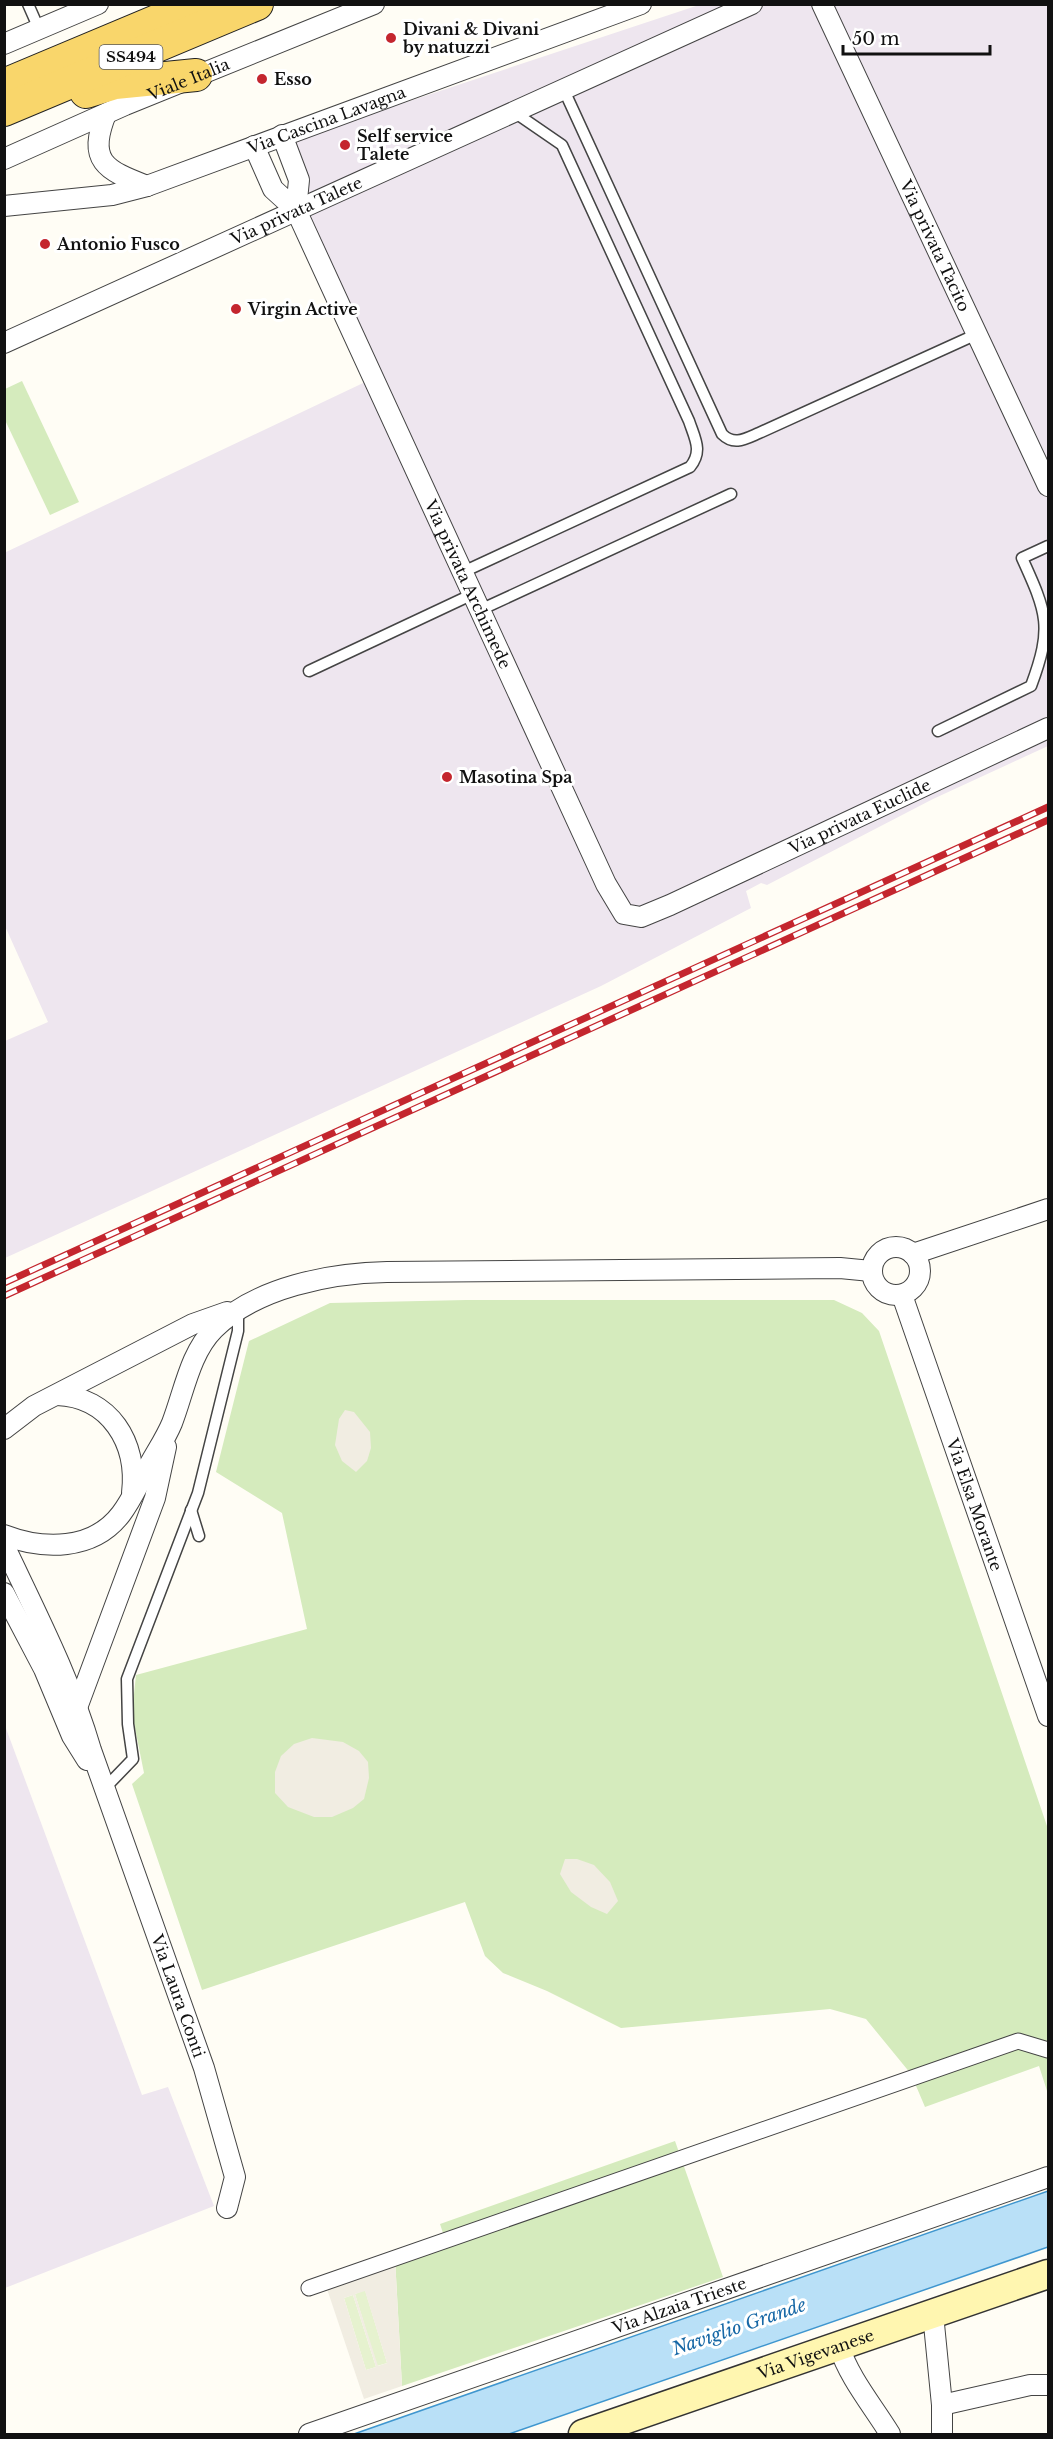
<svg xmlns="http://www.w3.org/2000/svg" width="1053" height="2439" font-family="'Libre Baskerville',serif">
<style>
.industrial{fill:#eee6ef}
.green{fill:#d5ebbd}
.pitch{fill:#e6f2cf}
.plaza{fill:#f1ede2;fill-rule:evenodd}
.water{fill:#b9e0f7;stroke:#3f96cf;stroke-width:1.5}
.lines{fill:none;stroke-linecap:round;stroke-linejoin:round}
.service-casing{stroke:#444;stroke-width:13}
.pedestrian-casing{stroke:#444;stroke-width:17}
.minor-casing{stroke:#444;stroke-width:22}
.secondary-casing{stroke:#333;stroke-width:31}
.primary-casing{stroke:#222;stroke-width:34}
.service{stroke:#fff;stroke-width:10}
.pedestrian{stroke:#fff;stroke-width:15}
.minor{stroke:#fff;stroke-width:20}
.secondary{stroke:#fff6b0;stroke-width:28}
.primary{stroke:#f9d66b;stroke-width:32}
.rail-casing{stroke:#c4262e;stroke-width:7}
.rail{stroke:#fff;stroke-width:4.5;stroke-dasharray:14;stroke-linecap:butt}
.poi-dot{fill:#c4262e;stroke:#fff;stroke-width:2}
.labels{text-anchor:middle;stroke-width:6;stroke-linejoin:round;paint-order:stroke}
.shield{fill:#fff;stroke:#585858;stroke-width:1.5}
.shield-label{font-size:15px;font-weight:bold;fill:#111}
.poi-label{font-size:16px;font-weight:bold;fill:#111;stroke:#fff;text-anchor:start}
.street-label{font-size:16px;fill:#111;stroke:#fff}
.water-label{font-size:18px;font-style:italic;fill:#1768a6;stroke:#fff}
</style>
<rect width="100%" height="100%" fill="#fffdf5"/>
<g class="industrial">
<polygon points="699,5 1048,5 1048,746 933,799 767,885 761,883 746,891 751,908 601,986 5,1258 5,1041 48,1022 5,926 4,553 380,375 277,145"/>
<polygon points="4,1723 142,2095 168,2087 214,2206 5,2288"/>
</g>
<g class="green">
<polygon points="22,381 79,502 50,515 5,420 5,389"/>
<polygon points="466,1300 834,1300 862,1313 879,1331 1048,1829 1048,2094 1039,2066 925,2107 911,2074 866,2019 830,2009 621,2028 547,1991 503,1973 485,1956 465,1902 202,1990 132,1784 144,1773 132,1713 136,1675 307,1629 282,1513 216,1472 249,1341 330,1303"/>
<polygon points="675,2141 723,2277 402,2386 395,2258 444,2236 440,2224"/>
</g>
<g class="pitch">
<polygon points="365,2290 387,2363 377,2366 355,2294"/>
<polygon points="353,2295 376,2367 366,2370 344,2298"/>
</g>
<g class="plaza">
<polygon points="345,1410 354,1412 370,1432 371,1448 367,1461 356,1472 342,1461 335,1445 339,1419"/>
<polygon points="312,1738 343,1742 359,1751 368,1762 369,1778 364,1799 353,1808 332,1817 314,1817 288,1807 275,1793 275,1772 281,1756 294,1744"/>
<polygon points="565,1859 577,1859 594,1865 610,1882 618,1901 607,1914 591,1907 571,1892 560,1874"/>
<path d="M 395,2258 L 402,2386 L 364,2399 L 325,2283 ZM 365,2291 L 387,2363 L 378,2366 L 355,2294 ZM 353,2295 L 376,2367 L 366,2370 L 344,2298 Z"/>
</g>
<polygon class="water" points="1048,2191 1048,2247 509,2434 354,2434"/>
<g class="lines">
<defs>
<g id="service">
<polyline points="28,4 39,29"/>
<path d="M 563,88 L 722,434 C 734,446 745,439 759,433 L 977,334"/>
<path d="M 463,572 L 690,467 C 703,451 695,439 689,421 L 562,145 L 514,112"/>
<polyline points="480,610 731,494"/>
<polyline points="309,671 473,594"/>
<path d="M 938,731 L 1031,686 C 1053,627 1047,613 1022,558 L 1048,546"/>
<polyline points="191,1510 199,1536"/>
<polyline points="105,1788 133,1759 128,1724 127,1679 198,1493 238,1331 238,1310"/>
</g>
<polyline id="pedestrian" points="309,2288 1018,2041 1048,2050"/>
<g id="minor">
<path id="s1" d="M 822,4 L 1048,486"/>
<polyline points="4,44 98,4"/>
<path d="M 106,114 C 87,161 105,170 147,186"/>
<polyline points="282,135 299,180 296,210"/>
<path id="s2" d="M 254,146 L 273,189 L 296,210 L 606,884 L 624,914 L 641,917 L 670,905 L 1048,728"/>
<path id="s3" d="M 4,159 L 125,105 L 374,4"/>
<path id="s4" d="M 4,206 L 112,195 L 147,186 L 641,4"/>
<path id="s5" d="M 4,343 L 752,4"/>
<circle cx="896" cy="1271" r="24"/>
<polyline points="913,1254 1048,1209"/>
<path id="s6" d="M 902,1295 L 1048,1716"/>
<path d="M 57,1395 C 110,1397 138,1443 132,1493"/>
<polyline points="4,1429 34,1406 193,1324 227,1312"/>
<path d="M 4,1535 C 43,1550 93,1551 121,1514 C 131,1501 138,1485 146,1471 C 154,1455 165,1440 172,1423 C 184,1392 190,1353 214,1329 C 256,1287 331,1273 387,1272 L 840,1268 L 871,1271"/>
<path id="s7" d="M 4,1545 C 36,1613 70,1678 91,1750 L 204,2068 L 235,2177 L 227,2208"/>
<polyline points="4,1593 44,1669 72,1736 87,1760"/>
<polyline points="78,1705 155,1498 166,1447"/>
<polyline points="933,2314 942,2405 942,2434"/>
<path d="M 839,2346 C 849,2378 873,2406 890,2434"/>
<polyline points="942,2405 1030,2385 1048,2385"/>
<path id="s8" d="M 309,2434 L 1048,2177"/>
</g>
<g id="secondary">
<path id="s9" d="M 583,2434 L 1048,2274"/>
</g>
<g id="primary">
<polyline points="4,85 197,4"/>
<polyline points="86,92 115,83 196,75"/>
<polyline points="4,110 257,4"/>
</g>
</defs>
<use href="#service" class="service-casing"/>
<use href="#pedestrian" class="pedestrian-casing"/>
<use href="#minor" class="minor-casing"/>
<use href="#secondary" class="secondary-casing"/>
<use href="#primary" class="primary-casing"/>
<use href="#service" class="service"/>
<use href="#pedestrian" class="pedestrian"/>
<use href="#minor" class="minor"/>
<use href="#secondary" class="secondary"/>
<use href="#primary" class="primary"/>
<defs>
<g id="rail">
<polyline points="4,1283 1048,807"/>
<polyline points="4,1296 1048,820"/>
</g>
</defs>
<use href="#rail" class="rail-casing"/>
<use href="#rail" class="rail"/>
</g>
<g class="poi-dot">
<circle cx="391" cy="38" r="6"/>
<circle cx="262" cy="79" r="6"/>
<circle cx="345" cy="145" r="6"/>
<circle cx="45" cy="244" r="6"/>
<circle cx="236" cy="309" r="6"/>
<circle cx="447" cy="777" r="6"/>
</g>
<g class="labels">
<rect class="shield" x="99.5" y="45" width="63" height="24" rx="4.5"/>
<g class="shield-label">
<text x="131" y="62">SS494</text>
</g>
<g class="poi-label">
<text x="403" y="35">Divani &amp; Divani<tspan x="403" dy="18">by natuzzi</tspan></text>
<text x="274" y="85">Esso</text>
<text x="357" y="142">Self service<tspan x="357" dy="18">Talete</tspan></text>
<text x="57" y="250">Antonio Fusco</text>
<text x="248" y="315">Virgin Active</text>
<text x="459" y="783">Masotina Spa</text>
</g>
<g class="street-label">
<text dy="6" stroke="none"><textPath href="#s3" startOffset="201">Viale Italia</textPath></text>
<text dy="6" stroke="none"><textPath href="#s4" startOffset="336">Via Cascina Lavagna</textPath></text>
<text dy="6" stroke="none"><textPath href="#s5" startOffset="321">Via privata Talete</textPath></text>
<text dy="6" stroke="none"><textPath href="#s1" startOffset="267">Via privata Tacito</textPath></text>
<text dy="6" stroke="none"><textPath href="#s2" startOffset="490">Via privata Archimede</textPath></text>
<text dy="6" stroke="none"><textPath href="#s2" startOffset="1113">Via privata Euclide</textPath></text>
<text dy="6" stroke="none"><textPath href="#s6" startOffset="222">Via Elsa Morante</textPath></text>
<text dy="6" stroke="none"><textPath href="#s7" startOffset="484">Via Laura Conti</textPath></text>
<text dy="6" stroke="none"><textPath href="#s8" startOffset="392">Via Alzaia Trieste</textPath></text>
<text dy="6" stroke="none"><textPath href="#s9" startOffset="246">Via Vigevanese</textPath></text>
</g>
<g class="water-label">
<text transform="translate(739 2327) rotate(-19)" y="6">Naviglio Grande</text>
</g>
</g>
<rect width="1053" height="2439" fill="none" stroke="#111111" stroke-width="12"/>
<path d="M843 45v9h147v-9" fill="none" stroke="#111111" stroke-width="3"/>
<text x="852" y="45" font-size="18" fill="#111111" stroke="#ffffff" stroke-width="4.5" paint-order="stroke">50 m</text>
</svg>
